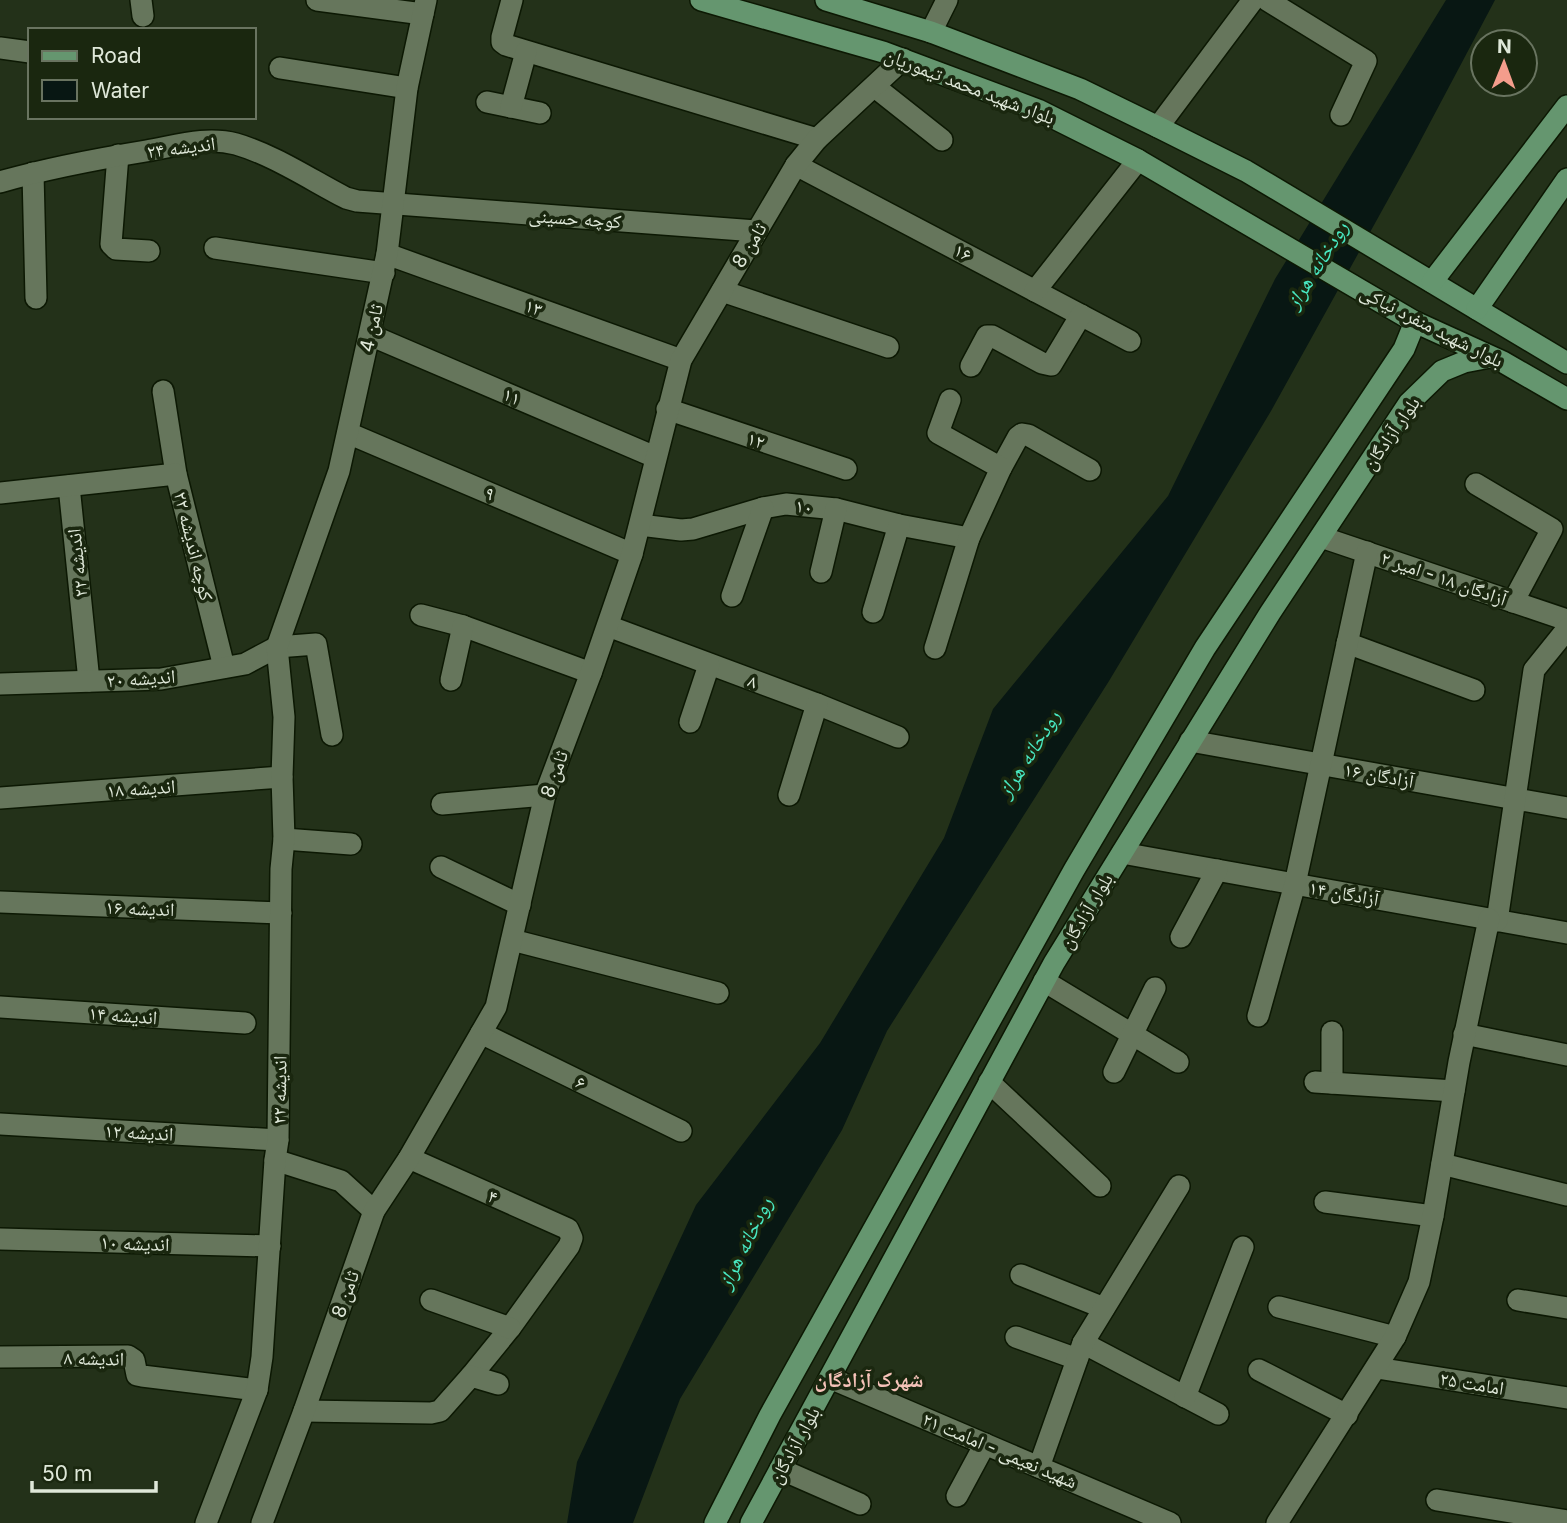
<svg xmlns="http://www.w3.org/2000/svg" width="1567" height="1523" font-family="Inter,'Noto Naskh Arabic',sans-serif">
<style>
.water{fill:#081713}
.lines{fill:none;stroke-linecap:round;stroke-linejoin:round}
.minor-casing{stroke:#0c1803;stroke-width:24}
.major-casing{stroke:#0c1803;stroke-width:24}
.minor{stroke:#66765c;stroke-width:21}
.major{stroke:#65966f;stroke-width:21}
.labels{text-anchor:middle;stroke-width:7;stroke-linejoin:round;paint-order:stroke}
.street-label{font-size:19px;fill:#dfe8d9;stroke:#1a270f}
.water-label{font-size:21px;font-style:italic;fill:#48e8c2;stroke:#1a270f}
.neighbourhood-label{font-size:21px;font-weight:bold;fill:#f6c3b9;stroke:#1a270f}
</style>
<rect width="100%" height="100%" fill="#233119"/>
<polygon class="water" points="1446,0 1495,0 1415,151 1271,411 1109,681 887,1031 842,1130 680,1399 633,1523 567,1523 577,1462 696,1205 820,1043 944,838 993,709 1168,496 1275,279"/>
<g class="lines">
<defs>
<g id="minor">
<polyline points="141,0 143,16"/>
<polyline points="317,0 423,14"/>
<polyline points="512,0 502,37 502,42 506,45 817,139"/>
<polyline points="1267,0 1366,61 1341,115"/>
<polyline points="931,32 947,0"/>
<polyline points="0,48 30,52"/>
<polyline points="280,68 407,88"/>
<polyline points="875,87 942,140"/>
<polyline points="487,102 540,113"/>
<polyline points="511,107 526,52"/>
<polyline points="1158,127 1253,0"/>
<polyline points="118,155 111,244 116,249 149,251"/>
<polyline points="796,165 1130,341"/>
<polyline points="33,173 36,298"/>
<path d="M 0,182 C 48,168 97,159 146,151 C 176,146 206,136 236,144 C 274,155 311,180 346,198 L 357,201 L 756,231"/>
<polyline points="215,248 384,273"/>
<polyline points="387,254 681,360"/>
<polyline points="722,291 888,347"/>
<polyline points="1035,291 1138,160"/>
<polyline points="370,335 655,457"/>
<polyline points="971,366 987,336 992,336 1042,363 1051,365 1081,315"/>
<polyline points="163,391 176,474"/>
<polyline points="667,409 846,469"/>
<polyline points="348,433 632,554"/>
<polyline points="1001,468 1018,437 1022,434 1028,435 1090,470"/>
<polyline points="1476,484 1552,529 1513,602"/>
<polyline points="69,486 89,681"/>
<polyline points="0,493 176,474 224,667"/>
<polyline points="640,525 681,530 693,529 763,508 786,504 836,509 899,525 969,538"/>
<polyline points="1321,537 1567,620"/>
<polyline points="821,572 836,509"/>
<polyline points="732,596 763,508"/>
<polyline points="873,612 899,525"/>
<polyline points="421,615 463,626 591,673"/>
<polyline points="608,626 817,704 898,737"/>
<polyline points="1347,643 1474,690"/>
<polyline points="935,648 969,538 1001,468 938,433 950,400"/>
<polyline points="451,680 463,626"/>
<polyline points="0,684 161,679 245,664 277,647 316,644 332,735"/>
<polyline points="690,722 709,665"/>
<polyline points="1190,741 1567,808"/>
<polyline points="789,795 817,704"/>
<polyline points="0,798 282,777"/>
<polyline points="442,804 545,795"/>
<polyline points="284,839 351,844"/>
<polyline points="1122,853 1567,933"/>
<polyline points="441,867 520,905"/>
<polyline points="0,902 281,913"/>
<polyline points="1497,921 1534,670 1567,629"/>
<polyline points="1181,937 1217,870"/>
<polyline points="512,940 718,993"/>
<polyline points="1044,981 1178,1062"/>
<polyline points="0,1007 245,1023"/>
<polyline points="1258,1016 1295,884 1367,552"/>
<polyline points="1332,1032 1332,1083"/>
<polyline points="481,1033 681,1131"/>
<polyline points="1464,1034 1567,1055"/>
<polyline points="1114,1072 1155,988"/>
<polyline points="989,1082 1100,1186"/>
<polyline points="1315,1082 1454,1091"/>
<polyline points="0,1124 278,1140"/>
<polyline points="409,1158 568,1229 572,1238 569,1246 510,1328 471,1376"/>
<polyline points="275,1160 341,1181 374,1211"/>
<polyline points="1442,1164 1567,1195"/>
<polyline points="1325,1202 1433,1216"/>
<polyline points="0,1239 270,1246"/>
<polyline points="1021,1275 1104,1308"/>
<polyline points="431,1300 510,1328"/>
<polyline points="1518,1300 1567,1308"/>
<polyline points="1279,1307 1395,1337"/>
<polyline points="1016,1337 1077,1359"/>
<polyline points="1083,1343 1218,1414"/>
<polyline points="0,1357 128,1356 134,1360 137,1375 142,1376 257,1390"/>
<polyline points="1377,1368 1567,1398"/>
<polyline points="1259,1370 1347,1415"/>
<polyline points="830,1378 1170,1523"/>
<polyline points="1185,1397 1243,1247"/>
<polyline points="304,1411 431,1413 440,1411 471,1376 498,1384"/>
<polyline points="1039,1467 1083,1343 1179,1186"/>
<polyline points="780,1469 860,1504"/>
<polyline points="957,1496 985,1444"/>
<polyline points="1437,1500 1567,1521"/>
<polyline points="206,1523 257,1390 262,1357 275,1160 278,1140 281,869 284,839 282,777 284,717 277,647 339,471 387,254 407,88 426,0"/>
<polyline points="262,1523 304,1411 374,1211 409,1158 496,1007 545,795 591,673 632,554 681,360 796,165 817,139 903,59"/>
<polyline points="1277,1523 1395,1337 1419,1282 1433,1216 1459,1062 1489,919"/>
</g>
<g id="major">
<polyline points="701,0 883,52 1038,110 1138,160 1415,322 1503,362 1567,399"/>
<polyline points="826,0 931,32 1080,89 1158,127 1246,171 1567,363"/>
<polyline points="1432,282 1567,106"/>
<polyline points="1477,309 1567,179"/>
<polyline points="715,1523 770,1415 1074,870 1205,648 1404,349 1415,322"/>
<polyline points="751,1523 1054,963 1270,613 1409,403 1442,371 1464,362 1490,357"/>
</g>
</defs>
<use href="#minor" class="minor-casing"/>
<use href="#major" class="major-casing"/>
<use href="#minor" class="minor"/>
<use href="#major" class="major"/>
</g>
<g class="labels">
<g class="street-label">
<text transform="translate(970 86) rotate(21)" y="7">بلوار شهید محمد تیموریان</text>
<text transform="translate(181 147) rotate(-7)" y="7">اندیشه ۲۴</text>
<text transform="translate(575 218) rotate(4)" y="7">کوچه حسینی</text>
<text transform="translate(749 245) rotate(-59)" y="7">ثامن 8</text>
<text transform="translate(963 252) rotate(28)" y="7">۱۶</text>
<text transform="translate(534 307) rotate(20)" y="7">۱۳</text>
<text transform="translate(1432 326) rotate(27)" y="7">بلوار شهید منفرد نیاکی</text>
<text transform="translate(371 328) rotate(-77)" y="7">ثامن 4</text>
<text transform="translate(512 396) rotate(23)" y="7">۱۱</text>
<text transform="translate(1391 433) rotate(-55)" y="7">بلوار آزادگان</text>
<text transform="translate(756 440) rotate(19)" y="7">۱۲</text>
<text transform="translate(490 493) rotate(23)" y="7">۹</text>
<text transform="translate(804 506) rotate(6)" y="7">۱۰</text>
<text transform="translate(194 546) rotate(76)" y="7">کوچه اندیشه ۲۲</text>
<text transform="translate(77 563) rotate(-96)" y="7">اندیشه ۲۲</text>
<text transform="translate(1444 578) rotate(19)" y="7">آزادگان ۱۸ - امیر ۲</text>
<text transform="translate(141 678) rotate(-4)" y="7">اندیشه ۲۰</text>
<text transform="translate(753 681) rotate(20)" y="7">۸</text>
<text transform="translate(554 774) rotate(-71)" y="7">ثامن 8</text>
<text transform="translate(1379 775) rotate(10)" y="7">آزادگان ۱۶</text>
<text transform="translate(141 788) rotate(-4)" y="7">اندیشه ۱۸</text>
<text transform="translate(1344 893) rotate(10)" y="7">آزادگان ۱۴</text>
<text transform="translate(140 908) rotate(2)" y="7">اندیشه ۱۶</text>
<text transform="translate(1086 911) rotate(-59)" y="7">بلوار آزادگان</text>
<text transform="translate(123 1015) rotate(4)" y="7">اندیشه ۱۴</text>
<text transform="translate(581 1082) rotate(26)" y="7">۶</text>
<text transform="translate(279 1090) rotate(-89)" y="7">اندیشه ۲۲</text>
<text transform="translate(139 1132) rotate(3)" y="7">اندیشه ۱۲</text>
<text transform="translate(493 1196) rotate(24)" y="7">۴</text>
<text transform="translate(135 1243) rotate(2)" y="7">اندیشه ۱۰</text>
<text transform="translate(345 1294) rotate(-71)" y="7">ثامن 8</text>
<text transform="translate(94 1358) rotate(1)" y="7">اندیشه ۸</text>
<text transform="translate(1472 1383) rotate(9)" y="7">امامت ۲۵</text>
<text transform="translate(794 1445) rotate(-61)" y="7">بلوار آزادگان</text>
<text transform="translate(1000 1450) rotate(23)" y="7">شهید نعیمی - امامت ۲۱</text>
</g>
<g class="water-label">
<text transform="translate(1317 265) rotate(-58)" y="7">رودخانه هراز</text>
<text transform="translate(1029 754) rotate(-58)" y="7">رودخانه هراز</text>
<text transform="translate(745 1243) rotate(-64)" y="7">رودخانه هراز</text>
</g>
<g class="neighbourhood-label">
<text x="869" y="1387">شهرک آزادگان</text>
</g>
</g>
<rect x="28" y="28" width="228" height="91" fill="#1a270f" stroke="#697460" stroke-width="2"/>
<rect x="42" y="51" width="35" height="10" fill="#65966f" stroke="#697460" stroke-width="2"/>
<text x="91" y="63" font-size="21" fill="#dfe8d9">Road</text>
<rect x="42" y="80" width="35" height="21" fill="#081713" stroke="#697460" stroke-width="2"/>
<text x="91" y="98" font-size="21" fill="#dfe8d9">Water</text>
<g transform="translate(1504 63) rotate(1)"><circle r="33" fill="#1a270f" stroke="#697460" stroke-width="2"/>
<path d="M0-5L12 26L0 18L-12 26Z" fill="#f49d8c"/>
<text y="-10" font-size="19" font-weight="bold" text-anchor="middle" fill="#dfe8d9">N</text>
</g>
<path d="M32 1481v10h124v-10" fill="none" stroke="#dfe8d9" stroke-width="3.5"/>
<text x="42" y="1481" font-size="21" fill="#dfe8d9" stroke="#1a270f" stroke-width="5" paint-order="stroke">50 m</text>
</svg>
